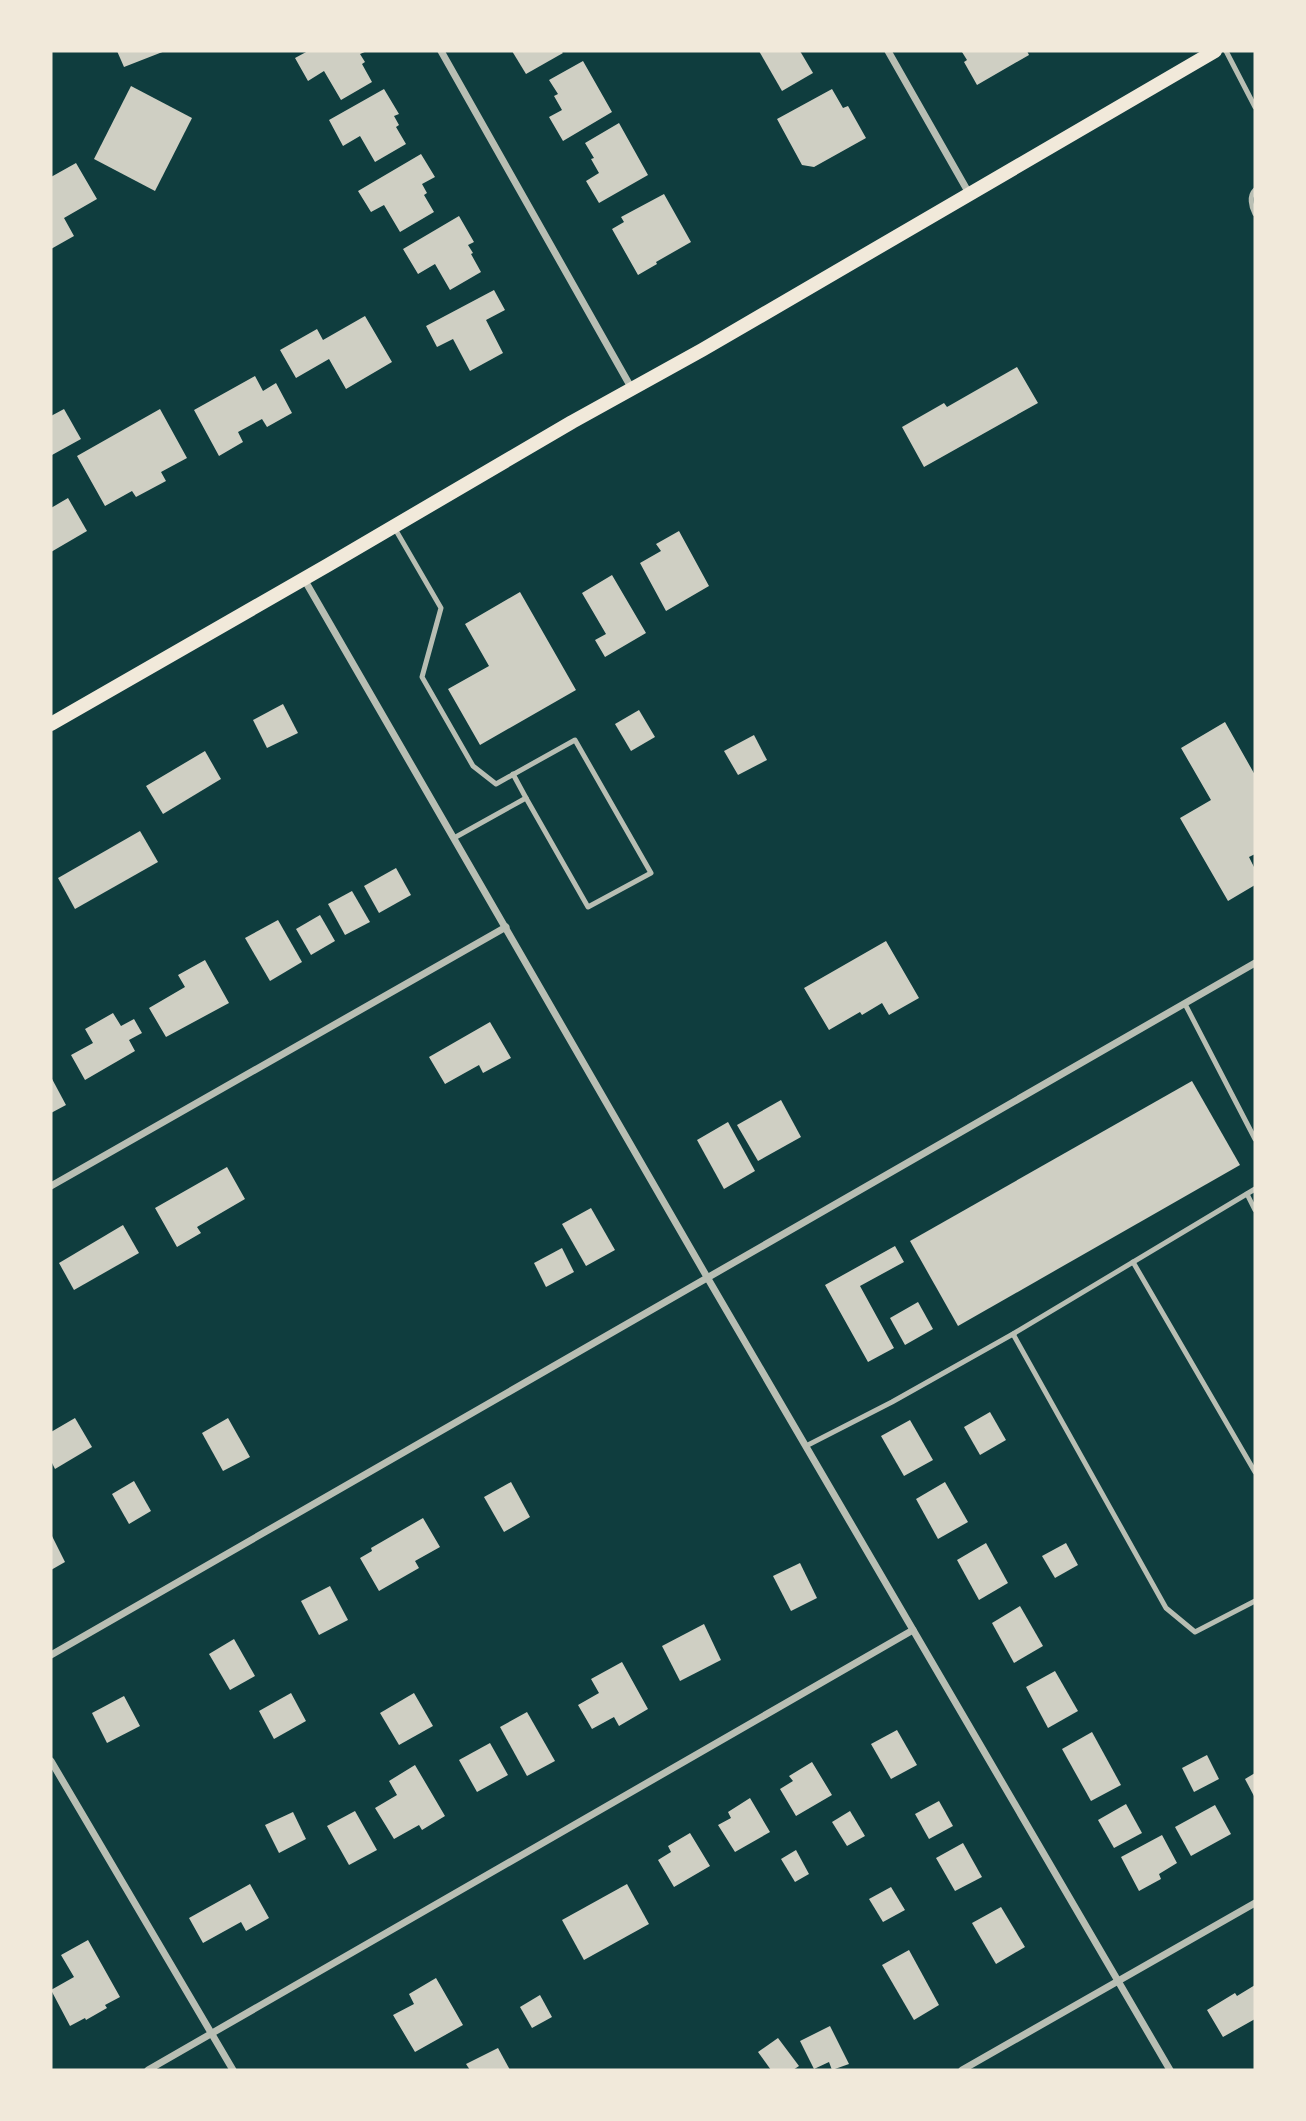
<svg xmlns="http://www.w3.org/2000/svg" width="1306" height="2121" font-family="Inter,sans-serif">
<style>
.building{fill:#cfcfc3}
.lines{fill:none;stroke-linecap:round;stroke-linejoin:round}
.service{stroke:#b8beb3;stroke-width:5}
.minor{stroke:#b8beb3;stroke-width:7}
.secondary{stroke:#f1e9da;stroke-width:14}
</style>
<rect width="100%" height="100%" fill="#0f3d3e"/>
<g class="building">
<polygon points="117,51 165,51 124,67"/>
<polygon points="308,51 367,51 360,54 365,62 362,64 372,82 341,100 324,71 308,81 295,58"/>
<polygon points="512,51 561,51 563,53 526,74"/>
<polygon points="759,51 800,51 813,73 782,91"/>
<polygon points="963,51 1027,51 1029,55 977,85 964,62 967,60 962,52"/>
<polygon points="583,61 612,112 563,141 549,117 562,110 554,96 558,94 549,80"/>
<polygon points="131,86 192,118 155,191 94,159"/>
<polygon points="384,89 399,114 394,116 399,125 396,127 406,144 375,162 360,136 343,146 329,120"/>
<polygon points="832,89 843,108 848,106 866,138 814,167 802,165 777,119"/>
<polygon points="619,123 648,175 599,203 586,181 599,173 591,159 594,158 585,143"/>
<polygon points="421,154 435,177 422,184 427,193 424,195 434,212 400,232 384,205 371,212 358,191"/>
<polygon points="76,163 97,199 64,218 74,236 51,249 51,177"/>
<polygon points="664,194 691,242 656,262 657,264 638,275 612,229 624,222 621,217"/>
<polygon points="459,216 474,242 468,245 473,253 471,254 481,272 450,290 435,264 418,274 403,249"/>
<polygon points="494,290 505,310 486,320 503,353 470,371 453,339 437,347 426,326"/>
<polygon points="365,316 392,362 346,389 329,359 296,378 280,350 317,329 323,340"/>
<polygon points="1017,367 1038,403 924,467 902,427 944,403 947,407"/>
<polygon points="255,376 263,391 276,383 292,413 267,427 262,419 238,432 243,442 219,456 194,410"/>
<polygon points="64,409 81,439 52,455 51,452 51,416"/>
<polygon points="160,409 187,458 161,472 166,481 136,497 132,491 105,506 77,456"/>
<polygon points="68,498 87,531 51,552 51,508"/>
<polygon points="679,531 709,586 666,611 640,563 661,551 656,544"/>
<polygon points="612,575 646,633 605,657 595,640 606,634 582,593"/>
<polygon points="520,592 576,690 480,745 448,689 489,666 465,624"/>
<polygon points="283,704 298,733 267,748 253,720"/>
<polygon points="639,710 655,737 631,751 615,724"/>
<polygon points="1225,722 1255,775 1255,854 1249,857 1255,869 1255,885 1228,901 1180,818 1211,800 1181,748"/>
<polygon points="754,735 767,760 738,775 724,751"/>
<polygon points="205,751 221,779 163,814 146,786"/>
<polygon points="140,831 158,862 75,909 58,878"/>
<polygon points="396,868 411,895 379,913 364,886"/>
<polygon points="352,891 370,922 345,935 328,904"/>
<polygon points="320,915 335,941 311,955 296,929"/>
<polygon points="278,920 302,962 270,981 245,938"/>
<polygon points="886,941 919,998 889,1015 882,1003 862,1015 860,1012 829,1030 804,988"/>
<polygon points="205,960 229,1003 166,1037 149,1008 185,987 178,975"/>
<polygon points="113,1013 121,1026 134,1019 142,1033 129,1040 135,1051 85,1080 71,1055 93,1043 85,1029"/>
<polygon points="490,1022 511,1058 483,1073 479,1065 445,1084 429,1057"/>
<polygon points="51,1077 66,1105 51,1113"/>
<polygon points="1192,1081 1240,1165 958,1326 910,1241"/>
<polygon points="781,1100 801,1137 758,1161 737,1125"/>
<polygon points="728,1122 755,1171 724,1189 697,1140"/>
<polygon points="227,1167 245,1199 197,1227 201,1233 177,1247 155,1208"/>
<polygon points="591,1208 615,1250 586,1266 562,1224"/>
<polygon points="123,1225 139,1253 74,1290 59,1263"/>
<polygon points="895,1246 904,1262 860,1286 894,1348 868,1362 825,1285"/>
<polygon points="562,1248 574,1272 546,1287 534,1263"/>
<polygon points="918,1302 933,1329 905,1345 890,1318"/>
<polygon points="990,1412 1006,1440 980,1455 964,1427"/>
<polygon points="75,1418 92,1447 55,1469 51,1461 51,1432"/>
<polygon points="228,1418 250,1457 223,1471 202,1433"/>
<polygon points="910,1420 933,1460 904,1476 881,1436"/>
<polygon points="134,1481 151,1511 129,1524 112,1494"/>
<polygon points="511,1482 530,1517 504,1532 484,1497"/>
<polygon points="945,1482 968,1522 938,1539 916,1499"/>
<polygon points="423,1518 440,1547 415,1561 419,1568 379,1591 360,1558 372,1551 371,1548"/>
<polygon points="51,1534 65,1562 51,1570"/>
<polygon points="986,1543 1008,1583 979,1600 957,1560"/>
<polygon points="1066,1543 1078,1565 1055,1578 1042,1556"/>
<polygon points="800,1563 817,1598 791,1611 773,1576"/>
<polygon points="330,1586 348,1620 319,1635 301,1601"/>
<polygon points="1020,1606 1043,1646 1014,1663 992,1623"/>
<polygon points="704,1624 721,1660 680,1681 662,1646"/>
<polygon points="234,1639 255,1676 230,1690 209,1654"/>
<polygon points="622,1662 648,1709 619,1726 614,1717 592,1729 578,1705 599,1693 591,1679"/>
<polygon points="1055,1671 1078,1711 1048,1728 1026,1687"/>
<polygon points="291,1693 306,1721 274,1739 259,1711"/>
<polygon points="414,1693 433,1726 399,1745 380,1713"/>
<polygon points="124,1696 140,1726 107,1743 92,1713"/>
<polygon points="527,1712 555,1761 527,1776 500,1727"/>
<polygon points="897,1730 917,1765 891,1779 871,1744"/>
<polygon points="1092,1732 1121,1785 1091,1801 1062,1749"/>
<polygon points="490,1743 508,1775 477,1792 459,1760"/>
<polygon points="1207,1755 1219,1779 1194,1792 1182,1768"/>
<polygon points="812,1762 832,1795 796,1816 780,1789 793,1781 789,1776"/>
<polygon points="415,1765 445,1816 422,1830 419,1825 394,1839 375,1808 397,1795 389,1781"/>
<polygon points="1255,1773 1255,1798 1245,1779"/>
<polygon points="750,1798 770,1832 735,1852 718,1825 731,1818 728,1812"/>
<polygon points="939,1801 953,1826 929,1839 915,1814"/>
<polygon points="1126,1804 1142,1833 1114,1848 1098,1820"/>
<polygon points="1215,1805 1231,1834 1191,1856 1175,1827"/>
<polygon points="355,1811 377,1850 349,1865 327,1826"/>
<polygon points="850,1811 865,1836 847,1846 832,1822"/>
<polygon points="293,1812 306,1839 279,1853 265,1825"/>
<polygon points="690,1833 710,1866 674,1887 658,1860 671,1852 668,1846"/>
<polygon points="1162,1835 1177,1863 1159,1874 1161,1879 1139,1891 1121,1857"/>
<polygon points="963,1843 982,1877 955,1891 936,1858"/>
<polygon points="796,1850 809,1874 795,1882 781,1859"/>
<polygon points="250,1884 269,1918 246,1931 241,1922 203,1943 189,1918"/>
<polygon points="627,1884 649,1924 584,1960 562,1920"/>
<polygon points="891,1887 905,1910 883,1922 869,1899"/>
<polygon points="1001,1907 1025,1947 996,1964 972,1923"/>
<polygon points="88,1940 120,1997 105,2005 107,2008 86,2020 85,2018 70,2026 51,1990 74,1977 61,1955"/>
<polygon points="909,1950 939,2005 914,2020 882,1965"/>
<polygon points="436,1978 463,2025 415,2052 393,2015 414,2004 409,1994"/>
<polygon points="1255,1985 1255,2019 1223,2037 1207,2010 1235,1993 1237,1996"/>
<polygon points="540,1995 552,2017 532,2028 520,2007"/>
<polygon points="830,2026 849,2064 832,2070 829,2062 814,2069 800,2041"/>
<polygon points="778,2038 799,2066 793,2070 771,2070 758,2052"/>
<polygon points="498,2048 510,2070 470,2070 466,2064"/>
</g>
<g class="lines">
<g class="service">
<polyline points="1226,51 1255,107"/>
<path d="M 1255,190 C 1249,196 1251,206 1255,214"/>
<polyline points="394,527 441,608 422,677 473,766 496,784 575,740 651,873 588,907 526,798 454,838"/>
<polyline points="513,774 526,798"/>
<polyline points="1185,1004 1255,1139"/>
<polyline points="1247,1194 1255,1210"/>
<polyline points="1133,1262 1255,1472"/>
<polyline points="1013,1334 1166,1608 1195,1632 1255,1601"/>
<polyline points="806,1446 892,1402 1013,1334 1255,1189"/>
</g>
<g class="minor">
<polyline points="441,51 632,389"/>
<polyline points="888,51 970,195"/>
<polyline points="304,579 707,1277 1170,2070"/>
<polyline points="51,1186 506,927"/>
<polyline points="51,1655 1255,963"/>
<polyline points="51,1761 233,2070"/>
<polyline points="148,2070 913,1630"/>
<polyline points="962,2070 1255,1903"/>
</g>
<polyline class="secondary" points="51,724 328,565 572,422 702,350 1215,51"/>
</g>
<rect width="1306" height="2121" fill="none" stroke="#f1e9da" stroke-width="105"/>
</svg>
